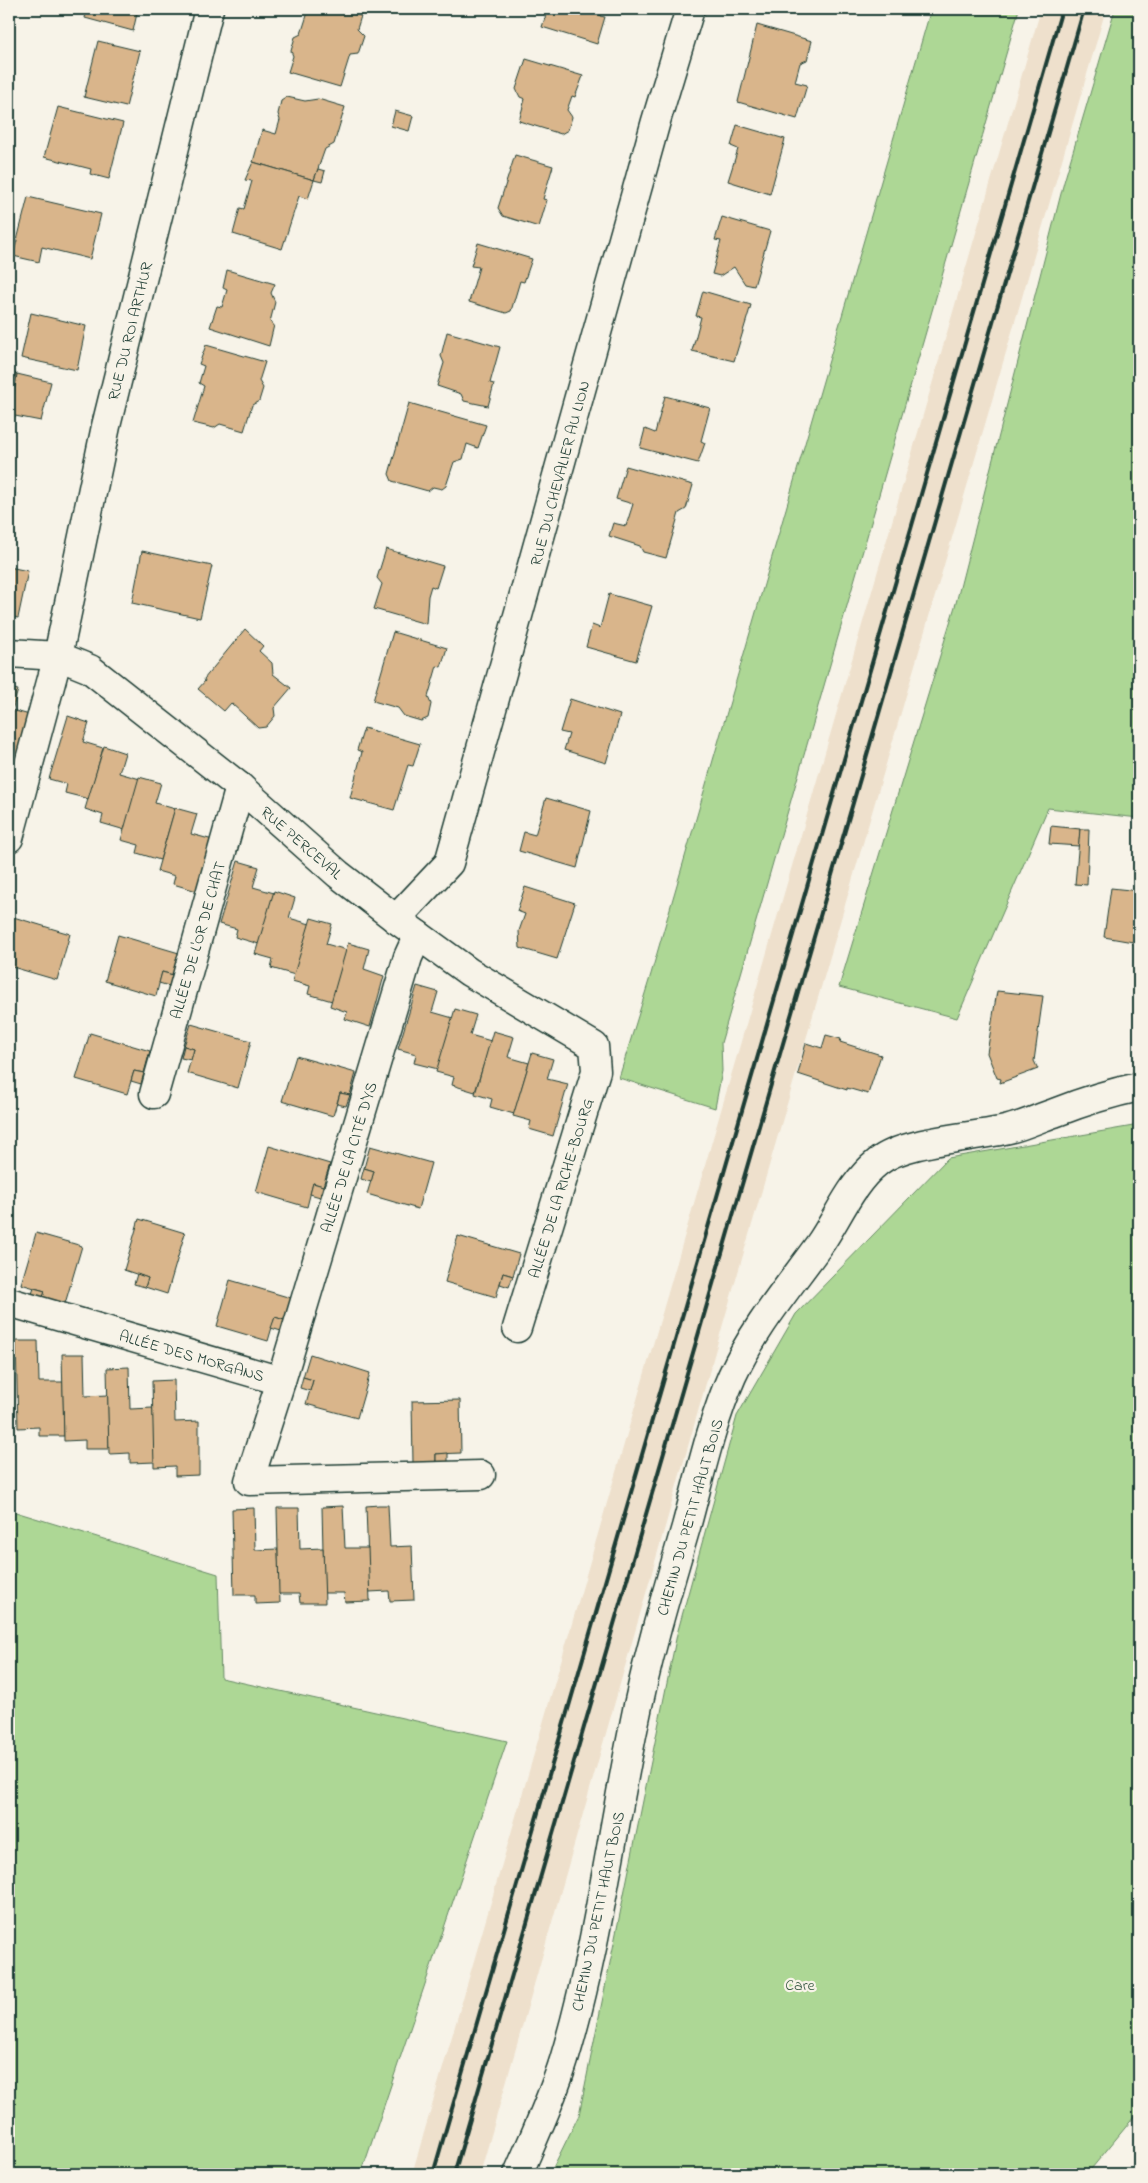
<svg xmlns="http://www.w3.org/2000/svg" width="1148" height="2183" font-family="'Indie Flower',sans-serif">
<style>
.built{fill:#eee0cc}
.green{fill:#add795;stroke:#668a64}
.building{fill:#d9b58b;stroke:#1f3d34}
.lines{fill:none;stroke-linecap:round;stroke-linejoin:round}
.street-casing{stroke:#1f3d34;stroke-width:31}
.street{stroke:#f7f3e8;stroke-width:28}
.rail{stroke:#1f3d34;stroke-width:4}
.labels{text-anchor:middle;stroke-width:4.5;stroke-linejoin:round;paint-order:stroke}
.street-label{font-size:16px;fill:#1f3d34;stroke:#f7f3e8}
.park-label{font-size:16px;fill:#3b5c47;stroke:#f7f3e8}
</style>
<rect width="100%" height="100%" fill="#f7f3e8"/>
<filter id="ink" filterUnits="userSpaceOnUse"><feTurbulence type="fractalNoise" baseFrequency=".02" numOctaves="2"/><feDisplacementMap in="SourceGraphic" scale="10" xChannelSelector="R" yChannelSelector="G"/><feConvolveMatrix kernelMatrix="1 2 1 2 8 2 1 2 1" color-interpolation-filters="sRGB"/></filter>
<g filter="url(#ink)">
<polygon class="built" points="1041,9 1106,9 723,1324 480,2174 412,2174"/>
<g class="green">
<polygon points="931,9 1019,9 721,1043 722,1071 715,1108 619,1078 651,974"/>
<polygon points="1115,9 1139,9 1139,818 1048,808 957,1018 839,987 956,603 1064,182"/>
<polygon points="1139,1125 1139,2111 1087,2174 550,2174 579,2115 677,1634 737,1416 796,1314 948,1158"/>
<polygon points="9,1510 218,1574 221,1678 507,1741 361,2174 9,2174"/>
</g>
<g class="building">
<polygon points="87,9 138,9 133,31 85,18"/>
<polygon points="309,9 339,9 361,16 357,29 364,36 358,54 350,55 340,87 288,72 293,56 291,51 295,37 301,34"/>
<polygon points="548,9 602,9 600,16 605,17 597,44 542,27"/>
<polygon points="757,25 812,41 807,60 800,63 795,82 807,85 797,119 738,102"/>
<polygon points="98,41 140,51 126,107 84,97"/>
<polygon points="526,59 583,76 575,97 572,96 567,110 572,117 568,130 561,134 519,121 525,99 520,97 516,89"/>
<polygon points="287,97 305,101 318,99 345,107 334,144 325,149 314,180 253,162 262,130 276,134 280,120 278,114 281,101"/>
<polygon points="58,107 123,123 109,179 90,174 91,169 44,157"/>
<polygon points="395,111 413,116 409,131 391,126"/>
<polygon points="737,125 785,139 770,194 728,181 738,149 731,146"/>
<polygon points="515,155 553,166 543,199 547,200 539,227 503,216 498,208"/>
<polygon points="253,162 314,180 308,199 299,196 282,249 233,234 240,208 244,209 252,181 245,180"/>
<polygon points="318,169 325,171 322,182 314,180"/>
<polygon points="28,197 101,214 90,259 42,247 39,262 13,256"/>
<polygon points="722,217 770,231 754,286 745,284 734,267 720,276 712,274 721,241 715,240"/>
<polygon points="478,243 532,259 524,282 520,281 511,311 506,313 469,302 479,267 471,266"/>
<polygon points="227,270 275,284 271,293 275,302 270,322 274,325 269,346 210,327 217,306 222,307 227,290 223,288"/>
<polygon points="703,291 751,305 734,361 692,351 701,317 696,316"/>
<polygon points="31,313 86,326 77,370 21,358"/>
<polygon points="447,332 500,347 490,383 494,384 488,406 464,401 461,394 437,386 444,363 441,356"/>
<polygon points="206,345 265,362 259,381 263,388 259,401 252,405 244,431 220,424 214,428 193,423 204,386 199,383 204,366 199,364"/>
<polygon points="9,372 17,374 12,399 9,398"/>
<polygon points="17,374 51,382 41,421 10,415"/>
<polygon points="665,396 710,408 701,441 705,443 698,463 640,448 645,429 655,433"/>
<polygon points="409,403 486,425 478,448 467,444 463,459 454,462 446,486 442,489 433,487 428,491 392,481 389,474"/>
<polygon points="626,466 693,485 686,509 679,513 666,558 643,552 640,546 609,536 613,523 626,526 633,504 616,499"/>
<polygon points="386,549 443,566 436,588 431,586 428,596 426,624 374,609 382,584 377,578"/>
<polygon points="142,551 212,566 200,618 132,603"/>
<polygon points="9,567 28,571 18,618 9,616"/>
<polygon points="609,594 652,606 636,661 586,647 592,625 600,628"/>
<polygon points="245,629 263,646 259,651 272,663 273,674 291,688 274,708 275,716 266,727 258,728 231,703 224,711 198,689 205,681 204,679"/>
<polygon points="393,632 447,648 441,667 437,666 428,697 431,704 428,718 421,721 404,716 398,708 373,701"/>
<polygon points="9,688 18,690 12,710 33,716 18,768 9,765"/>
<polygon points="570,699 620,715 606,763 564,750 569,734 560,732"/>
<polygon points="68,716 89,723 83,742 103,748 89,799 65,793 67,784 49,779"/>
<polygon points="364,728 420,744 413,766 408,765 394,810 350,798 362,752 357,750"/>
<polygon points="104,746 125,753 119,773 140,779 125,830 101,823 103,815 85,809"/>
<polygon points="139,777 161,783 155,803 175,809 160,860 137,853 139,845 121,840"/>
<polygon points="546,798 591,811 577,868 519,851 524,832 535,835"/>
<polygon points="175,808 197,814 191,834 213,840 197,891 173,884 175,876 157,871"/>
<polygon points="1051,826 1080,829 1079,846 1049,844"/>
<polygon points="1080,829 1089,829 1087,885 1075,884"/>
<polygon points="238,861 259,867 253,887 274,893 259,944 235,937 237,929 219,924"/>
<polygon points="525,887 575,903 557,959 520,948 519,931 525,914 517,911"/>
<polygon points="1111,888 1139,891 1139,945 1133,944 1133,942 1104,937"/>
<polygon points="274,891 295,898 289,918 310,924 295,975 271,968 273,959 255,954"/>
<polygon points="10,916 70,934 57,980 9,966 9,957 13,942 9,940"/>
<polygon points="311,918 332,924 326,944 347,950 332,1001 308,994 310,986 292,981"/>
<polygon points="118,935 179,953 173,975 162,972 156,996 105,981"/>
<polygon points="9,940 13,942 10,953 9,952"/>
<polygon points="348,943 369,949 364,969 384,976 370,1027 345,1019 347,1012 330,1006"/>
<polygon points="162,972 173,975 169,986 159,983"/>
<polygon points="417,986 438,992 432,1012 453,1018 438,1069 414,1063 416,1054 398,1049"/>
<polygon points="997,991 1043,996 1034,1061 1038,1069 1000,1083 1001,1079 997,1078 987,1053"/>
<polygon points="455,1009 476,1015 470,1035 491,1041 475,1092 452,1085 454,1077 436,1072"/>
<polygon points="191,1024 251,1041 238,1088 187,1073 194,1049 184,1046"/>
<polygon points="493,1031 514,1037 508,1057 529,1063 514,1114 490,1107 492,1099 475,1094"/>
<polygon points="90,1033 150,1051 144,1073 134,1071 127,1094 76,1079"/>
<polygon points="826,1035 841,1039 840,1042 881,1055 868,1094 847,1088 847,1090 798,1074 806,1043 822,1048"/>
<polygon points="184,1046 194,1049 191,1060 181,1058"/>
<polygon points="532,1053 553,1059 547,1079 568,1084 553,1136 529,1129 531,1121 513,1116"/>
<polygon points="296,1056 356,1073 350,1095 340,1093 333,1116 282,1101"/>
<polygon points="134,1071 144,1073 141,1084 131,1081"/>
<polygon points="340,1093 350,1095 346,1106 337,1104"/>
<polygon points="269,1146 330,1164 323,1186 313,1183 307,1207 256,1192"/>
<polygon points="370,1146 431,1163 418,1209 367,1194 374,1171 364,1168"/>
<polygon points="364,1168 374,1171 371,1182 361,1179"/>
<polygon points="313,1183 323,1186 320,1197 310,1194"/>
<polygon points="139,1219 185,1233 167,1294 145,1287 148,1278 124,1270"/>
<polygon points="36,1233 82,1246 64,1307 42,1300 45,1291 21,1284"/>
<polygon points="458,1236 519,1254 513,1276 503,1273 496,1297 445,1282"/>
<polygon points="503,1273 513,1276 509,1287 500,1284"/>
<polygon points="137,1274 148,1278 145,1287 134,1284"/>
<polygon points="230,1280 291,1298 284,1320 275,1317 268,1341 217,1326"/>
<polygon points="34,1288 45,1291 42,1300 31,1297"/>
<polygon points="275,1317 284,1320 281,1331 271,1328"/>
<polygon points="16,1341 38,1341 39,1382 63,1382 64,1436 39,1436 39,1427 18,1428"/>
<polygon points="62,1354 84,1354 85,1396 108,1395 109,1449 85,1449 85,1440 64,1441"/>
<polygon points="310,1354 370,1373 357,1418 306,1404 313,1380 303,1377"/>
<polygon points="129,1367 130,1409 153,1408 155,1462 130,1463 130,1453 109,1454 107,1368"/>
<polygon points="303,1377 313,1380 310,1391 300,1388"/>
<polygon points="174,1380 175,1422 199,1421 199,1475 175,1476 175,1466 154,1467 152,1381"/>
<polygon points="460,1400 461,1453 436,1454 436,1464 413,1464 412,1401"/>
<polygon points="448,1453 448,1464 436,1464 436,1454"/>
<polygon points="379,1505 388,1505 390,1547 412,1546 414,1600 390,1601 389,1591 369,1592 366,1506"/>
<polygon points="343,1506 345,1548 368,1548 370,1601 345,1602 344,1593 324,1593 322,1507"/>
<polygon points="254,1508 255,1550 278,1549 280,1603 255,1604 255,1595 234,1595 232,1509"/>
<polygon points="277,1508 299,1508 300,1549 323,1548 325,1603 300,1603 299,1594 279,1594"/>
</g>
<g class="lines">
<defs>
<g id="street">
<polyline points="9,653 58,656 90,669 240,787 338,874 396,919 469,972 594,1046 596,1071 517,1328"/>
<polyline points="9,838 58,656 106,426 209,9"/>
<polyline points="396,919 449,863 656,121 690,9"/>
<polyline points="154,1094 240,787"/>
<polyline points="9,1302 281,1381 249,1481 481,1475"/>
<polyline points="281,1381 408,957 418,935"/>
<path d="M 518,2174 C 534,2137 552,2099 564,2060 C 597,1950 611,1837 634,1725 C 647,1658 667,1592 686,1527 C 700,1476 711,1424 732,1376 C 754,1328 788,1288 819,1245 C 838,1218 851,1183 878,1162 C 905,1140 973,1138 1009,1129 C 1025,1125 1039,1118 1054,1113 C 1082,1102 1110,1093 1139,1087"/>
</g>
</defs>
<use href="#street" class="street-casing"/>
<use href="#street" class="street"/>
<g class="rail">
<polyline points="433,2174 1062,9"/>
<polyline points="454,2174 1084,9"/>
</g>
</g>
</g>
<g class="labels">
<g class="street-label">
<text transform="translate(129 331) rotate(-76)" y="6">RUE DU ROI ARTHUR</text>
<text transform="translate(559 473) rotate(-75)" y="6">RUE DU CHEVALIER AU LION</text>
<text transform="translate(302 842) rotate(41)" y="6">RUE PERCEVAL</text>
<text transform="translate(197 940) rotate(-74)" y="6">ALLÉE DE L'OR DE CHAT</text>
<text transform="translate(348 1157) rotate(-73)" y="6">ALLÉE DE LA CITÉ D'YS</text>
<text transform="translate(560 1188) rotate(-73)" y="6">ALLÉE DE LA RICHE-BOURG</text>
<text transform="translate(192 1355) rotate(16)" y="6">ALLÉE DES MORGANS</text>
<text transform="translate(689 1517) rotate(-74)" y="6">CHEMIN DU PETIT HAUT BOIS</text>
<text transform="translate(597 1911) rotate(-78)" y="6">CHEMIN DU PETIT HAUT BOIS</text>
</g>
<g class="park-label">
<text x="800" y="1990">Care</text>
</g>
</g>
<rect width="1148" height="2183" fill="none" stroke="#f7f3e8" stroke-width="30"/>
<rect x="15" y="15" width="1118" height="2153" fill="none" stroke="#1f3d34" stroke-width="2" filter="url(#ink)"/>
</svg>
